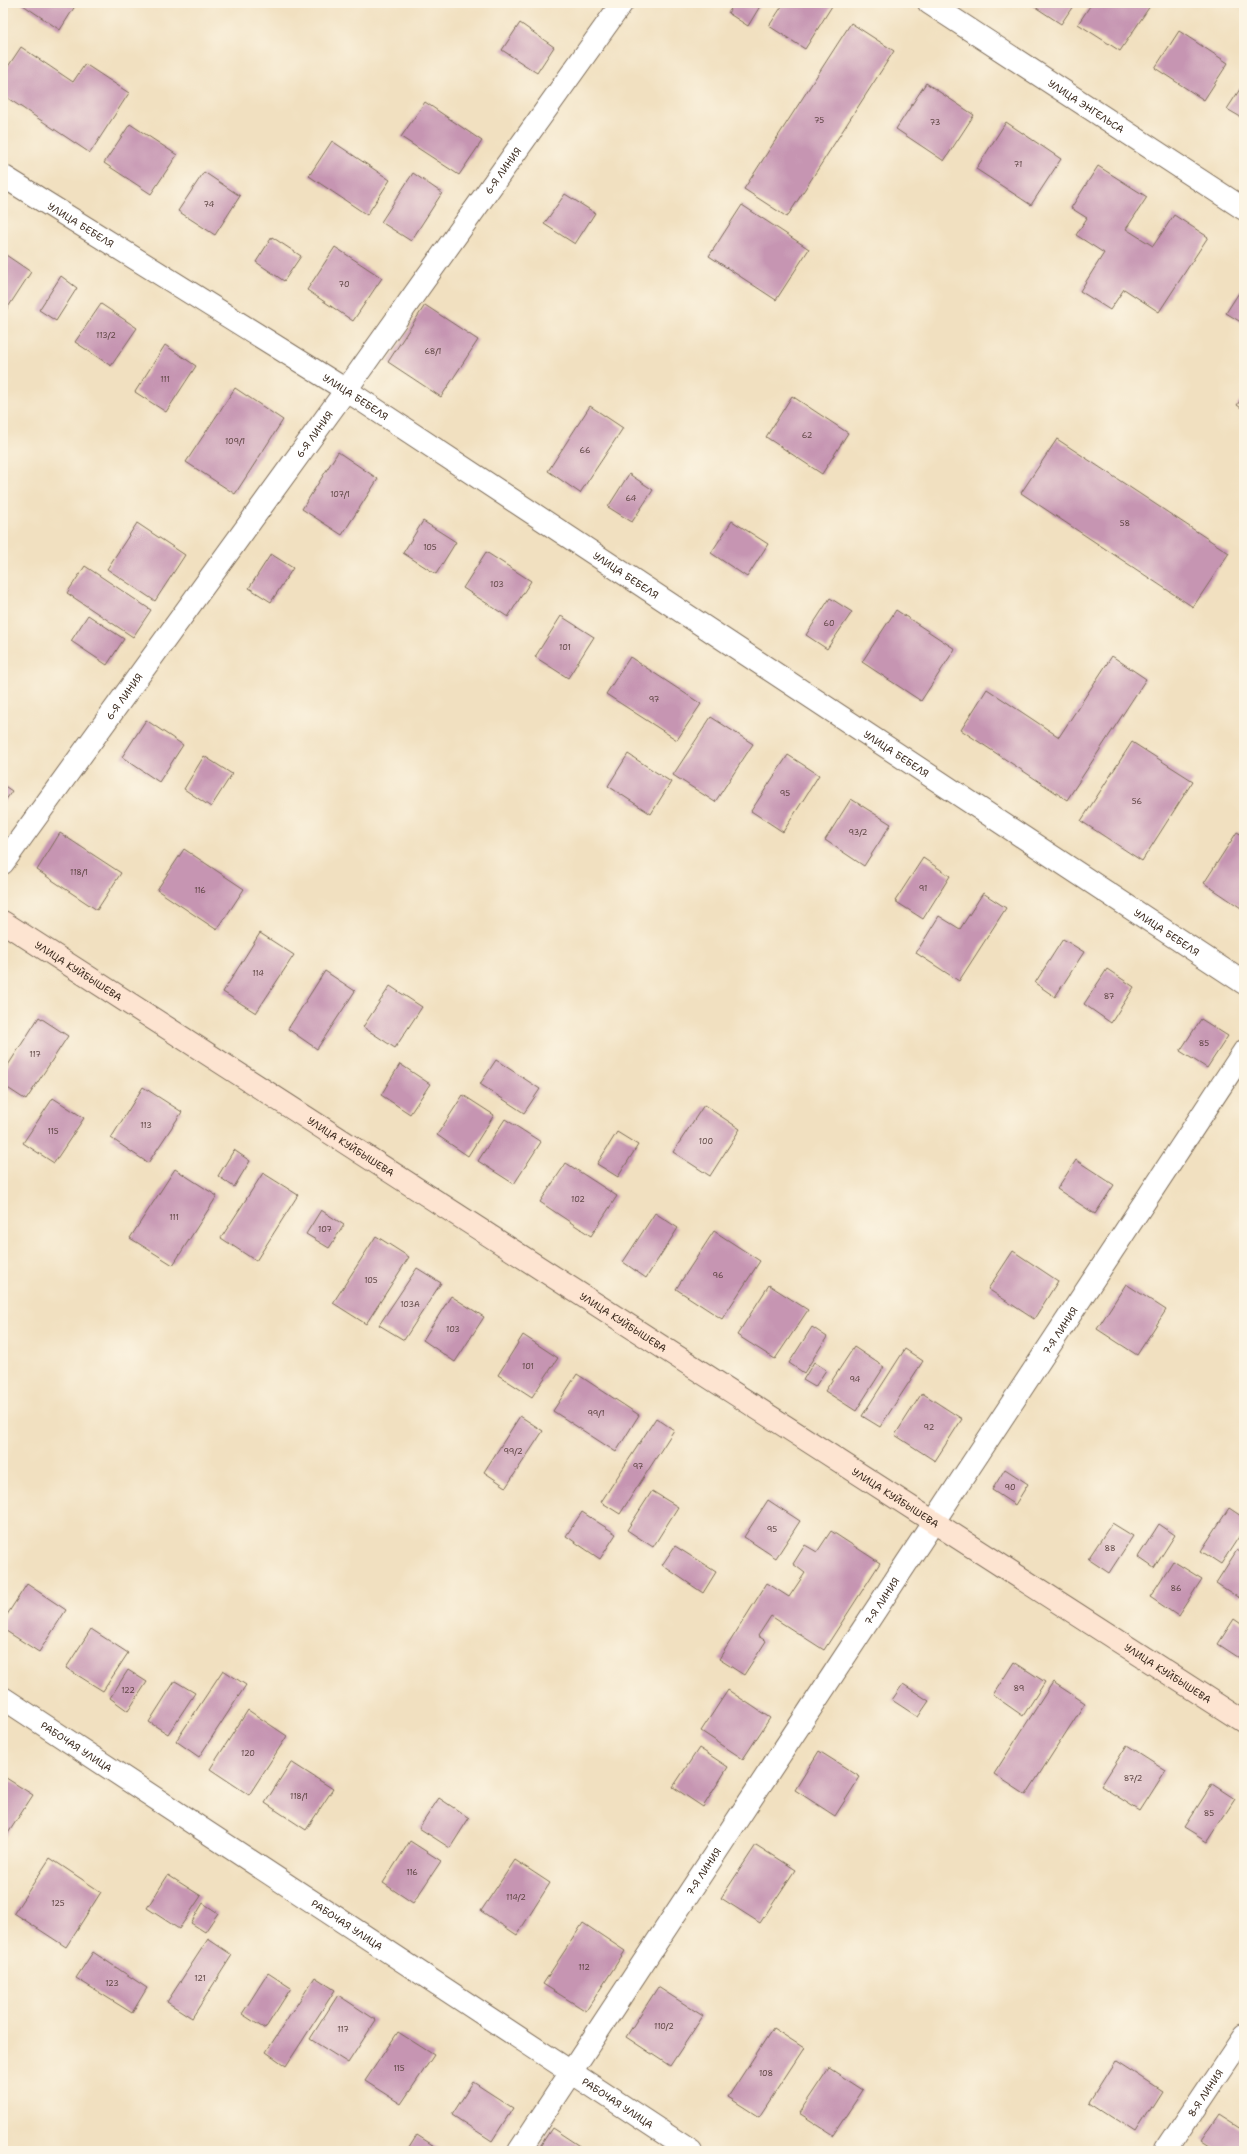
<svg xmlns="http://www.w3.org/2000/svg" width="1247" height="2154" font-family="'Shantell Sans',sans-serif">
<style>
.building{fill:#c695b2}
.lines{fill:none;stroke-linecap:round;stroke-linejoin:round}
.street-casing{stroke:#7b6a57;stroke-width:24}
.secondary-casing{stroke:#7b6a57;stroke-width:24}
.street{stroke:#fff;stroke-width:22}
.secondary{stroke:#fde4d1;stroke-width:22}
.labels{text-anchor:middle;stroke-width:4;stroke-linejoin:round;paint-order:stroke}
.number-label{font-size:8px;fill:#5e4543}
.street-label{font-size:10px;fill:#3b2a1e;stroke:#fcf5e5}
</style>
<rect width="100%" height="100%" fill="#fcf5e5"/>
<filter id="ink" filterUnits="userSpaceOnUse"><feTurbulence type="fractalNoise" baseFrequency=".025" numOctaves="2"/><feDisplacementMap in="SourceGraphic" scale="8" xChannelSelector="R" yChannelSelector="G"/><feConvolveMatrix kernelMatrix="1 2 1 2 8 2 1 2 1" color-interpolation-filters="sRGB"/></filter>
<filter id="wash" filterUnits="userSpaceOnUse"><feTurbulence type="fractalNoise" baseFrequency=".012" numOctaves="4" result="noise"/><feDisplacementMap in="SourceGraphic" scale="16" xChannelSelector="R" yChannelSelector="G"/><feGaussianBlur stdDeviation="0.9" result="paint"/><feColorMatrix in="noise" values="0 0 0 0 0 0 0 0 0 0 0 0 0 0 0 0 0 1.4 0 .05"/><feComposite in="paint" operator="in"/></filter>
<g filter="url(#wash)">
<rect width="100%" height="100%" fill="#f1e0c0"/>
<g id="blocks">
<g class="building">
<polygon points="20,3 77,3 60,30"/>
<polygon points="735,3 762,3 748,26 728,13"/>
<polygon points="784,3 828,3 832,6 805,49 769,26"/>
<polygon points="1029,3 1075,3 1061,24"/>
<polygon points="1092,3 1152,3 1120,51 1078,24"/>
<polygon points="520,23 554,47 537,73 502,50"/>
<polygon points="851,23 894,51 787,217 744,189"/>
<polygon points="1179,31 1228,63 1204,100 1155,68"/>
<polygon points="21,47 73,82 85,64 129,93 90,153 3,95 3,74"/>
<polygon points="926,83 974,115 944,161 896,129"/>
<polygon points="1244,83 1244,119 1227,109"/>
<polygon points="425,102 482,141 459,175 401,137"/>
<polygon points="1006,122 1061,159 1031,205 976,169"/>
<polygon points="130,124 177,155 151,194 104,163"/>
<polygon points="332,141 390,180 367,215 309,176"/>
<polygon points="1098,166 1147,197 1126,229 1153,246 1174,215 1208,237 1159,312 1124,289 1110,310 1080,291 1104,253 1076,235 1087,218 1071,208"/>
<polygon points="204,172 240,196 215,235 178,211"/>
<polygon points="413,173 442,193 411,241 381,222"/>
<polygon points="565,194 595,213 575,244 544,224"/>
<polygon points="742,205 809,249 776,300 709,256"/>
<polygon points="272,237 301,256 284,281 256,262"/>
<polygon points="335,247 382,278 353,321 307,290"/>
<polygon points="3,253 31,272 3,315"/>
<polygon points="61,276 77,288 56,321 39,310"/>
<polygon points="1244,285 1244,324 1226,313"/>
<polygon points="101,304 137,328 111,366 75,342"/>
<polygon points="425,305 478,340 441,397 388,362"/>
<polygon points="165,345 196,366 166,412 135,392"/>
<polygon points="235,388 283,420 235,494 186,462"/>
<polygon points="1244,395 1244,410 1237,405"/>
<polygon points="792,396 848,433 822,474 766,437"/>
<polygon points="590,406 623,428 580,493 548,471"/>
<polygon points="1057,439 1229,553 1193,607 1021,493"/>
<polygon points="338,452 378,479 342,535 302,509"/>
<polygon points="629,474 653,490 632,522 608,507"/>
<polygon points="423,521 456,542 436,574 403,553"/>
<polygon points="732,521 768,544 747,577 711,553"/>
<polygon points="137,523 185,555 155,601 107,569"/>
<polygon points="486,552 531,581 508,617 463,588"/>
<polygon points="271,554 293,568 271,602 249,588"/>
<polygon points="85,566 151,610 133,637 67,593"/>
<polygon points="830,598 852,612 827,649 806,635"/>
<polygon points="896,610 955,649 921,701 862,662"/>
<polygon points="88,615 124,639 107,665 71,641"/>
<polygon points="561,616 594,637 568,678 535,657"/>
<polygon points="1112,656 1146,679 1067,800 961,730 987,689 1059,737"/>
<polygon points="630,657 701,704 677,740 606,694"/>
<polygon points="711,717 753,744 715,802 673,775"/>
<polygon points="146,720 183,745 159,782 122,757"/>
<polygon points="1132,742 1193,781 1142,861 1081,821"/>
<polygon points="628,754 671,782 651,814 608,786"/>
<polygon points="788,755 819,775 783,832 751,811"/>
<polygon points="204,756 232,774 211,807 184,789"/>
<polygon points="3,785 12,791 3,804"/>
<polygon points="851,799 891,824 864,866 825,840"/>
<polygon points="1237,832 1244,836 1244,910 1204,883"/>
<polygon points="60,833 121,873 97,910 37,870"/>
<polygon points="184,849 244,889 217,930 157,890"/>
<polygon points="923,858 950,876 923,919 895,901"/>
<polygon points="983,893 1006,908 959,981 916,953 939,916 960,929"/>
<polygon points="260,933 294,955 256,1013 223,992"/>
<polygon points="1063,939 1084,952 1055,997 1035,983"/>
<polygon points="1107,969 1134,987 1111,1023 1084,1004"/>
<polygon points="325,971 355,991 317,1049 288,1029"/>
<polygon points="390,986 422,1007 395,1048 363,1027"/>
<polygon points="39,1017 68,1036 26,1100 3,1085 3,1073"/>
<polygon points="1201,1019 1228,1036 1207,1068 1180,1051"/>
<polygon points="496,1060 540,1089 524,1113 480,1084"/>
<polygon points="400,1064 430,1084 410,1114 381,1095"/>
<polygon points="143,1087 182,1112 148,1163 111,1138"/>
<polygon points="463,1095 494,1115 468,1156 437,1135"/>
<polygon points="53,1098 84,1118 54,1163 23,1143"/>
<polygon points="704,1105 740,1129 710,1176 673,1152"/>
<polygon points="505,1119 541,1142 514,1184 478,1161"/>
<polygon points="617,1132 638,1145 618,1177 597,1164"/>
<polygon points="234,1150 250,1161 234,1187 218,1176"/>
<polygon points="1076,1160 1114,1185 1095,1214 1057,1189"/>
<polygon points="566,1163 617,1196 591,1236 540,1202"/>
<polygon points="175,1169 217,1196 173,1265 130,1238"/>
<polygon points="263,1173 298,1195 256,1261 221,1238"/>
<polygon points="321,1210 344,1225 329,1248 306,1234"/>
<polygon points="655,1213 678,1228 646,1278 623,1262"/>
<polygon points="714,1231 760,1261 722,1319 676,1289"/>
<polygon points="376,1236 409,1257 366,1324 333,1303"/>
<polygon points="1013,1251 1058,1281 1034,1319 988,1289"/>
<polygon points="417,1268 441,1283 404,1340 379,1325"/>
<polygon points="1126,1284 1166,1310 1137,1355 1097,1329"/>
<polygon points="769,1285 808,1310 775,1359 737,1335"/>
<polygon points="451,1296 484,1317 455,1362 423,1340"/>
<polygon points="812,1327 827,1337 804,1373 789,1363"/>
<polygon points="523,1335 558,1358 532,1397 498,1375"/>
<polygon points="854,1347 884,1367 856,1411 825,1391"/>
<polygon points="905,1349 923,1361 880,1427 862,1416"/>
<polygon points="814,1362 826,1370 815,1387 803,1380"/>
<polygon points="577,1374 639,1415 616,1452 553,1411"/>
<polygon points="922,1393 962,1419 935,1461 895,1435"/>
<polygon points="520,1416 543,1431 506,1487 484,1472"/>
<polygon points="656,1418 674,1430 620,1514 601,1502"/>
<polygon points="1005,1469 1028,1484 1015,1505 992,1490"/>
<polygon points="652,1491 678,1507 653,1547 627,1530"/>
<polygon points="768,1500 800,1521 776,1558 744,1537"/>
<polygon points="1229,1508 1244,1518 1244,1529 1221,1564 1201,1551"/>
<polygon points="582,1512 616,1534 600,1559 566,1536"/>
<polygon points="1112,1523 1133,1536 1109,1573 1088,1559"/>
<polygon points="1159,1524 1175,1535 1154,1568 1138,1557"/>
<polygon points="831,1531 880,1563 824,1650 771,1616 758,1636 766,1641 744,1675 719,1659 767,1583 789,1597 805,1573 793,1564 805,1545 817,1552"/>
<polygon points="675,1546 716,1572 703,1593 662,1565"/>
<polygon points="1237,1550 1244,1555 1244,1590 1239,1598 1216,1583"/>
<polygon points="1173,1561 1202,1579 1178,1616 1150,1597"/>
<polygon points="27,1584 66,1610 39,1652 3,1629 3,1621"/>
<polygon points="1234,1619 1244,1626 1244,1661 1218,1644"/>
<polygon points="91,1629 128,1653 103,1691 66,1668"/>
<polygon points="1014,1662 1045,1682 1023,1716 993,1695"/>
<polygon points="128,1670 147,1682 128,1711 110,1698"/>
<polygon points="223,1670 246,1685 199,1757 176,1741"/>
<polygon points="175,1681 195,1693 168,1734 149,1722"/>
<polygon points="1053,1682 1085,1703 1026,1795 994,1774"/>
<polygon points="903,1684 929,1701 918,1717 892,1700"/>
<polygon points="728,1690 770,1718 743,1759 701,1731"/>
<polygon points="248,1710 287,1736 249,1795 210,1769"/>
<polygon points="1127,1745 1166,1770 1140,1811 1101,1786"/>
<polygon points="699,1748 728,1767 703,1807 673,1787"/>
<polygon points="819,1751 860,1777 835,1816 795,1790"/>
<polygon points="291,1762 333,1789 306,1830 265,1803"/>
<polygon points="3,1776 33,1795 3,1841"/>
<polygon points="1212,1784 1235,1799 1207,1842 1184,1828"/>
<polygon points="439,1798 469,1818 450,1848 419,1828"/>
<polygon points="410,1841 441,1861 413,1903 383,1883"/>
<polygon points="756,1845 795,1870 760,1923 721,1898"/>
<polygon points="50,1858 101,1892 66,1947 14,1913"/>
<polygon points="515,1860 550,1883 517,1935 481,1911"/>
<polygon points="168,1875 201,1896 179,1929 147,1908"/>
<polygon points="203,1903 218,1913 205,1932 191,1923"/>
<polygon points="583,1923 625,1951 586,2011 543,1984"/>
<polygon points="208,1939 232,1955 192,2018 167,2002"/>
<polygon points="93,1952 147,1988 132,2013 76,1978"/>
<polygon points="268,1973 291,1988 265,2029 242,2014"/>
<polygon points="315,1977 335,1990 286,2066 266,2052"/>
<polygon points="658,1987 703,2016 670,2066 626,2037"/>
<polygon points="338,1995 376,2020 348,2063 310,2039"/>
<polygon points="773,2028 804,2048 759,2117 728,2097"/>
<polygon points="398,2032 434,2055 401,2104 365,2081"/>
<polygon points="1116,2061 1162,2091 1136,2132 1090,2102"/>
<polygon points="829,2068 863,2090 833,2135 799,2113"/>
<polygon points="473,2082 513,2108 492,2141 452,2115"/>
<polygon points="1219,2115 1244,2131 1244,2151 1219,2151 1202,2140"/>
<polygon points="552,2128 587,2151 537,2151"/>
<polygon points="417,2135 442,2151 407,2151"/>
</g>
</g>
</g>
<g filter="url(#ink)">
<use href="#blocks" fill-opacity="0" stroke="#7b6a57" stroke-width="1"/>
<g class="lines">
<defs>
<g id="street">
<path id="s1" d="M 929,3 L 1244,209"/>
<path id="s2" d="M 3,176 L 346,390 L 1244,983"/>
<path id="s3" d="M 3,863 L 346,390 L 622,3"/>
<path id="s4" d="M 3,1698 L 691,2151"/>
<path id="s5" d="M 519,2151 L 1244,1051"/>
<path id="s6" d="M 1166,2151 L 1244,2035"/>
</g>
<g id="secondary">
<path id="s7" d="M 3,922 L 1244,1722"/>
</g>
</defs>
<use href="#street" class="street-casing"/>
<use href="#secondary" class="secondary-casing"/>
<use href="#street" class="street"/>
<use href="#secondary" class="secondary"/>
</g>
</g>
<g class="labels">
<g class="number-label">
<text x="819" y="123">75</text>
<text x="935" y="125">73</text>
<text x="1018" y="167">71</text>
<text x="209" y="207">74</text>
<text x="344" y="287">70</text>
<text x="106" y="338">113/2</text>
<text x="433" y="354">68/1</text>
<text x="165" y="382">111</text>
<text x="807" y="438">62</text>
<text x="235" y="444">109/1</text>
<text x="585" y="453">66</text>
<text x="340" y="497">107/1</text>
<text x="631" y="501">64</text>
<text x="1125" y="526">58</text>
<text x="430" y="550">105</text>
<text x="497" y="587">103</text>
<text x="829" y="626">60</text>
<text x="565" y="650">101</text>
<text x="654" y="702">97</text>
<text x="785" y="796">95</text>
<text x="1137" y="804">56</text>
<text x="858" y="835">93/2</text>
<text x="79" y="875">118/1</text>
<text x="923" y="891">91</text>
<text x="200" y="893">116</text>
<text x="258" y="976">114</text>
<text x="1109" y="999">87</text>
<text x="1204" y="1046">85</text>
<text x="35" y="1057">117</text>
<text x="146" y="1128">113</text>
<text x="53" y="1134">115</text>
<text x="706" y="1144">100</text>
<text x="578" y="1202">102</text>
<text x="174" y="1220">111</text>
<text x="325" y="1232">107</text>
<text x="718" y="1278">96</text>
<text x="371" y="1283">105</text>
<text x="410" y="1307">103А</text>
<text x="453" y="1332">103</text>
<text x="528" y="1369">101</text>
<text x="855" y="1382">94</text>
<text x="596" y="1416">99/1</text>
<text x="929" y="1430">92</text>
<text x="513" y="1454">99/2</text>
<text x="638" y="1469">97</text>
<text x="1010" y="1490">90</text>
<text x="772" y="1532">95</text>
<text x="1110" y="1551">88</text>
<text x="1176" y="1591">86</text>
<text x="1019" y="1691">89</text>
<text x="128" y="1693">122</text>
<text x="248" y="1756">120</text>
<text x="1133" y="1781">87/2</text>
<text x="299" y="1799">118/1</text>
<text x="1209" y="1816">85</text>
<text x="412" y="1875">116</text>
<text x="516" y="1900">114/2</text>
<text x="58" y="1906">125</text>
<text x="584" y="1970">112</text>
<text x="200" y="1981">121</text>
<text x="112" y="1986">123</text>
<text x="664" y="2029">110/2</text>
<text x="343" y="2032">117</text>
<text x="399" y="2071">115</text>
<text x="766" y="2076">108</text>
</g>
<g class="street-label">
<text dy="4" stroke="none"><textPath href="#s1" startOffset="188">УЛИЦА ЭНГЕЛЬСА</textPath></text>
<text dy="4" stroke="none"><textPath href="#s3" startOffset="854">6-Я ЛИНИЯ</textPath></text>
<text dy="4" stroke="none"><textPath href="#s2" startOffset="92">УЛИЦА БЕБЕЛЯ</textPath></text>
<text dy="4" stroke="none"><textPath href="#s2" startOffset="416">УЛИЦА БЕБЕЛЯ</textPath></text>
<text dy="4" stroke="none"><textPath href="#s3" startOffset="530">6-Я ЛИНИЯ</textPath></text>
<text dy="4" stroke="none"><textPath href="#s2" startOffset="740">УЛИЦА БЕБЕЛЯ</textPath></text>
<text dy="4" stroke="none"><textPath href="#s3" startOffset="206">6-Я ЛИНИЯ</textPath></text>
<text dy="4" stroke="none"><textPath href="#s2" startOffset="1064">УЛИЦА БЕБЕЛЯ</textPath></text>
<text dy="4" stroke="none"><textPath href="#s2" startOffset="1388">УЛИЦА БЕБЕЛЯ</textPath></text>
<text dy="4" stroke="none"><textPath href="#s7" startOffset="90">УЛИЦА КУЙБЫШЕВА</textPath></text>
<text dy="4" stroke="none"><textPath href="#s7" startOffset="414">УЛИЦА КУЙБЫШЕВА</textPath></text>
<text dy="4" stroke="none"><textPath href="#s7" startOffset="738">УЛИЦА КУЙБЫШЕВА</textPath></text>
<text dy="4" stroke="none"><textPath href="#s5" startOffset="983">7-Я ЛИНИЯ</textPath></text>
<text dy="4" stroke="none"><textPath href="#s7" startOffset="1062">УЛИЦА КУЙБЫШЕВА</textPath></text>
<text dy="4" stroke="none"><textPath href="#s5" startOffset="659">7-Я ЛИНИЯ</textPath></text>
<text dy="4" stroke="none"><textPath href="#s7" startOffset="1386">УЛИЦА КУЙБЫШЕВА</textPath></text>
<text dy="4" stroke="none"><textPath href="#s4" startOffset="88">РАБОЧАЯ УЛИЦА</textPath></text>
<text dy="4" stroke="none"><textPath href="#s5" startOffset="335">7-Я ЛИНИЯ</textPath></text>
<text dy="4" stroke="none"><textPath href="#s4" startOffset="412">РАБОЧАЯ УЛИЦА</textPath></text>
<text dy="4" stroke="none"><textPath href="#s6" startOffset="70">8-Я ЛИНИЯ</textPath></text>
<text dy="4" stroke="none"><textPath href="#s4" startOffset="736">РАБОЧАЯ УЛИЦА</textPath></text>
</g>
</g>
<rect width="1247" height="2154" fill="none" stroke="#fcf5e5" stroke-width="16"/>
</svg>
